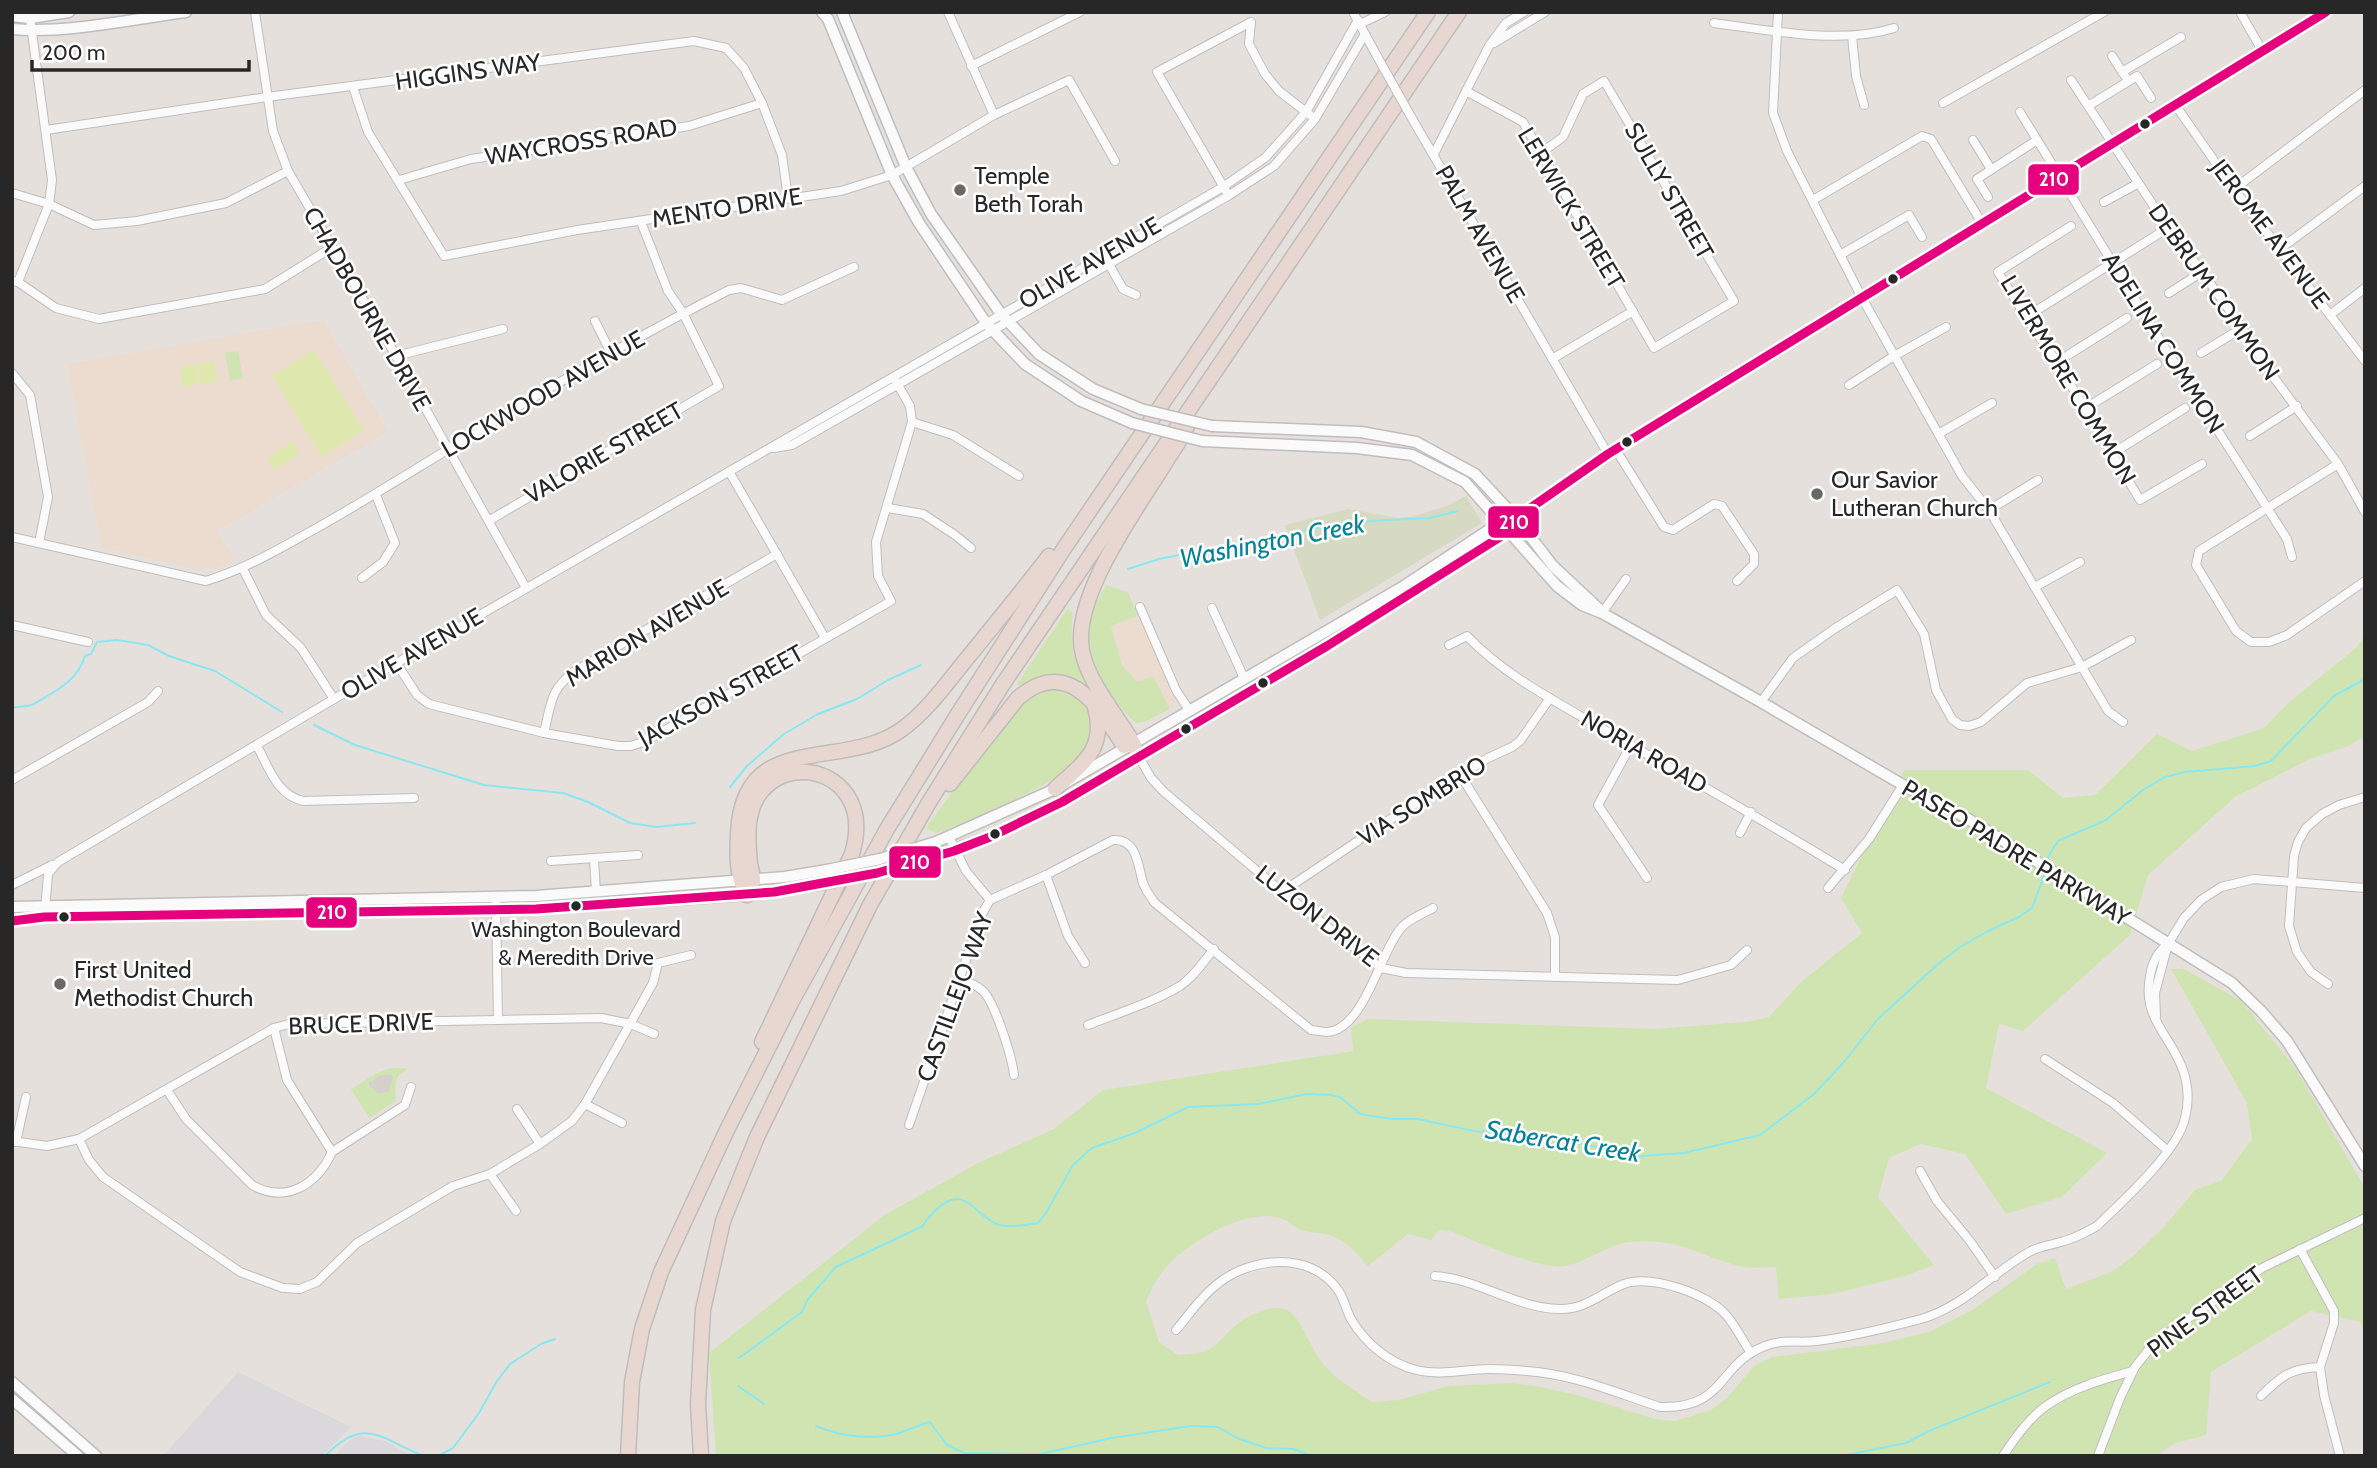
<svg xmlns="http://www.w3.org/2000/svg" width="2377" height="1468" font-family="Cabin,sans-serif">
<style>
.industrial{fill:#dbd8dc}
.education{fill:#ebdccf}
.green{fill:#d0e4b2}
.cemetery{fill:#d6dac2}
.pitch{fill:#dee8ae}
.plaza{fill:#d6d0cb}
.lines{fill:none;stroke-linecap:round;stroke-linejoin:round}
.stream{stroke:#89e8ef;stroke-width:2}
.street-casing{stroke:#bfbdbe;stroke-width:10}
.secondary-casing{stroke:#bfbdbe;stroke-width:13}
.highway-casing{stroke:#bfbcbb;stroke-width:17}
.street{stroke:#fbfafa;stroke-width:8}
.secondary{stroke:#fbfafa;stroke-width:10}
.highway{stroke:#e8d7d1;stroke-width:14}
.street-bridge-casing{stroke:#bfbdbe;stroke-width:10;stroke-linecap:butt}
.secondary-bridge-casing{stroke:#bfbdbe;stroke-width:13;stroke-linecap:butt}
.street-bridge{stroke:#fbfafa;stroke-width:8}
.secondary-bridge{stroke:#fbfafa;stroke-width:10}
.bus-1-casing{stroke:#fff;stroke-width:14}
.bus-1{stroke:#e5007d;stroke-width:9}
.bus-dot{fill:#272727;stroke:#fff;stroke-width:2.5}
.poi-dot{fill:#6a6866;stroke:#fff;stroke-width:2.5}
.labels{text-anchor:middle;stroke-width:5;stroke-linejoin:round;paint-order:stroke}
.bus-label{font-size:22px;fill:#272727;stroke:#fff}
.street-label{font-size:24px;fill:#272727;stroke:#fff}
.poi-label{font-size:24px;fill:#272727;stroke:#fff;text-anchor:start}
.water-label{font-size:26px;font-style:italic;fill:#058298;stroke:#fff}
.line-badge{stroke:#fff;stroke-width:2.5}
.badge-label{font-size:19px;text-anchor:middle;font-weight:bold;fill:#fff}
</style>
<rect width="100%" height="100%" fill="#e6e0dc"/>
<g class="industrial">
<polygon points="238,1372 351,1427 322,1456 163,1456"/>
<polygon points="360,1436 385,1441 412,1456 334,1456 350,1440"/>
</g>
<g class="education">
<polygon points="323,320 388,432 217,531 234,559 227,564 217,568 192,568 101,547 67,364"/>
<polygon points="1138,616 1177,704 1170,709 1154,678 1150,677 1137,682 1122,665 1111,626"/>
</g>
<g class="green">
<polygon points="238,351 243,378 230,381 225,353"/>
<path d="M 1106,585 L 1128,592 L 1138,616 L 1111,626 L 1122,665 L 1137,682 L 1150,677 L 1154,678 L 1170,709 L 1145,722 L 1136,723 C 1113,705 1085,655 1088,626 C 1089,612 1100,597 1106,585 Z"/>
<path d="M 1068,608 L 1073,613 C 1070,643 1071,661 1090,685 L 1087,687 L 1079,683 L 1023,688 L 1017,684 Z"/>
<path d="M 2365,635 L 2365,736 L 2351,745 L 2308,760 L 2235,797 L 2148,875 L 2130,935 L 2023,1031 L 1999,1024 L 1986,1088 L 2107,1153 L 2062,1197 L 2006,1214 L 1965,1154 L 1921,1144 L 1889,1158 L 1878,1197 L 1934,1265 L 1902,1277 L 1833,1294 L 1779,1299 L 1776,1267 C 1765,1267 1750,1269 1739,1266 C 1698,1255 1677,1237 1631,1242 C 1602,1245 1578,1271 1551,1266 C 1527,1262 1502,1252 1479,1243 C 1465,1238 1454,1230 1439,1230 L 1431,1240 L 1408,1234 L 1368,1266 C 1356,1253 1343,1237 1325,1234 C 1318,1232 1310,1233 1304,1231 C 1295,1229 1289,1220 1280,1218 C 1247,1208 1196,1239 1172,1261 C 1160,1272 1153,1286 1146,1301 L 1159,1342 L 1178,1355 C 1187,1354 1202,1354 1210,1349 C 1223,1340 1231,1326 1246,1318 C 1302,1287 1298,1334 1325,1366 C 1337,1380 1357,1391 1372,1402 L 1398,1400 L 1449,1386 L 1510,1383 L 1536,1386 L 1577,1395 L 1655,1419 L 1675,1421 L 1711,1410 L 1727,1398 L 1754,1366 L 1772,1357 L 1877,1344 L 1929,1332 L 1974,1309 L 2037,1264 L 2055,1258 L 2066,1289 L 2111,1272 L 2132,1257 L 2163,1228 L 2195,1190 L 2222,1180 L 2252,1139 L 2247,1103 L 2171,969 L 2184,969 L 2241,1001 L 2296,1069 L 2365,1188 L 2365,1333 L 2360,1322 L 2311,1311 L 2211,1372 L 2206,1435 L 2176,1443 L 2155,1456 L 716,1456 L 709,1353 L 886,1214 L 980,1162 L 1054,1129 L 1103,1090 L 1353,1051 L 1351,1028 L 1367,1019 L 1654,1029 L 1746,1022 L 1769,1017 L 1802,981 L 1862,933 L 1841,898 L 1904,770 L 2028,770 L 2063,798 L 2095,795 L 2157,734 L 2192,751 L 2264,728 L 2286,705 L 2357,647 Z"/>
<path d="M 1043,688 C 1062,688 1078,691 1088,710 C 1096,725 1091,747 1080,760 C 1063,780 964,825 936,833 L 926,828 L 1016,705 Z"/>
<path d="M 390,1068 L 406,1068 L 407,1070 C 392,1078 396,1086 396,1101 L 369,1118 L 351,1089 L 377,1073 Z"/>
</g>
<polygon class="cemetery" points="1466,496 1482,523 1320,620 1285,525 1348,509 1398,518 1410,517 1447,506"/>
<g class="pitch">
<polygon points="314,350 364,430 322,457 272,376"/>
<polygon points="214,361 217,381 201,384 198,364"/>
<polygon points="196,364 199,384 183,387 180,367"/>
<polygon points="293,441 300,454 275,470 267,457"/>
</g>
<polygon class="plaza" points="391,1074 393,1078 388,1092 378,1093 369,1085 369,1081 373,1081 378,1076"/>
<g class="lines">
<g class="stream">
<polyline points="1128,569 1159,559 1348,522 1430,518 1458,511"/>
<path d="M 12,708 C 19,706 28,707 34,704 C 55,691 77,682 85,656 L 91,654 L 97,642 L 117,640 L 148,645 L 169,656 L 215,671 L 282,712"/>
<polyline points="314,725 355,745 484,785 563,793 588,802 630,823 656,827 695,823"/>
<polyline points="730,787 747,766 784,734 818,714 857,699 888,680 921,665"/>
<polyline points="2048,862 2048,857 2058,841 2106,820 2143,790 2165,777 2185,772 2255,766 2271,761 2334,696 2365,679"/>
<path d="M 739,1358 L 802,1312 L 808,1299 L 836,1267 L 923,1226 C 926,1219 932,1214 937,1209 C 966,1182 975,1217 999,1225 C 1011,1228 1026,1225 1038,1223 L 1046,1213 L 1073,1165 L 1092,1148 L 1135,1133 L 1188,1107 L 1258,1104 L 1307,1094 L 1331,1095 L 1340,1097 L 1360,1114 L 1392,1119 L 1418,1119 L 1474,1131 L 1542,1136 L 1641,1156 L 1684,1153 L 1760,1135 L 1814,1094 L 1844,1062 L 1878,1019 L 1938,964 L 1960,947 L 1988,931 L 2019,917 L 2032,908 L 2046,871"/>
<polyline points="738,1386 764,1404"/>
<path d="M 816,1426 C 840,1436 872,1441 899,1433 C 909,1430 919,1425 930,1422 L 947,1445 L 964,1453 L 1040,1454 L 1112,1438 L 1191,1426 L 1218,1427 L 1237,1438 L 1266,1448 L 1293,1449 L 1312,1456"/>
<path d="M 325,1456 C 366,1414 381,1440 424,1456"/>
<polyline points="438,1456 453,1448 479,1413 497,1381 510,1364 541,1344 555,1339"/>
<polyline points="1841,1456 1906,1443 1929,1431 2050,1382"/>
</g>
<defs>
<g id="street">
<polyline points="255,12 273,131 288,171 396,356 526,588"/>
<polyline points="948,12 994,115"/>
<polyline points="1353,12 1378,58"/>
<polyline points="1778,12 1773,113 1787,151 1862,298 1962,476 1989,510 2108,711 2123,722"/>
<polyline points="2240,12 2263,52"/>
<path d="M 1714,23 C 1768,30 1841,45 1894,28"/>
<polyline points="1360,24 1385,12"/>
<polyline points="1852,36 1856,76 1864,105"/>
<polyline points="1494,43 1545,12"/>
<polyline points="2112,56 2125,76"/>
<polyline points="971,66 1080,12"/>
<polyline points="2122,72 2181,37"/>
<polyline points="2071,80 2168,228 2202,272 2242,328 2272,375 2338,464 2365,512"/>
<polyline points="353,87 368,132 444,256 577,230 841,191 892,175 994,115 1069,80 1115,161"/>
<polyline points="1466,91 1523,122 1654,348 1734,301 1604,81 1583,94 1563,137 1541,153"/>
<polyline points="1943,103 2104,12"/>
<polyline points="2088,106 2137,76 2151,98"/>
<polyline points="2176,106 2234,189 2365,361"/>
<polyline points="2020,112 2155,332 2287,539 2292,557"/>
<polyline points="1414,122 1608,454"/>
<polyline points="46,130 267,97 694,41 726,48 744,68 762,103 782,155 788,198"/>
<polyline points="1973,140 1991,169"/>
<polyline points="1434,154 1489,46 1506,23 1524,12"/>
<polyline points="399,180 471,159 689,126 762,103"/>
<polyline points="2234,189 2365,90"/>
<polyline points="1226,191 1157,72 1251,22 1249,44 1265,74 1279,91 1310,115"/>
<polyline points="12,193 49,204 94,225 137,221 226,203 288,171"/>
<polyline points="1988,197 1977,179 2037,140"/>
<polyline points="1813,200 1922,136 1931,139 1983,225"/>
<polyline points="2104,202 2137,184"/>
<polyline points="2071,226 1998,272 2026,317 2057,362 2140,500 2202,464"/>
<polyline points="2280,249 2365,186"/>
<polyline points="1840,255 1909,215 1922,237"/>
<polyline points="1107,261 1123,289 1136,295"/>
<polyline points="12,281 18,282 56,308 99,319 265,289 331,248"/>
<polyline points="18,282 49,204 52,180 30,18"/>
<polyline points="2169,293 2202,272"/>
<polyline points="2330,315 2365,288"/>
<polyline points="2026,317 2168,228"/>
<polyline points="595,321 611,353"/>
<polyline points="2201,353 2242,328"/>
<polyline points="396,356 503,329"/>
<polyline points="1552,359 1633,311"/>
<polyline points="2057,362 2127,318"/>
<polyline points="12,373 30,395 48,497 39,543"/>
<polyline points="1849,385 1894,356 1946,327"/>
<polyline points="2086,408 2157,364"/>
<polyline points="912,422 953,435 1019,476"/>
<polyline points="1940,433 1992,403"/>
<polyline points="2250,436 2297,406"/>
<polyline points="774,448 792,445 1228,196 1274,166 1315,119 1365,34"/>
<polyline points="1616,450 1664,527 1673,530 1714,504 1722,506 1754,554 1754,564 1737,581"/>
<polyline points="2113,453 2185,408"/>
<polyline points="2338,464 2199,551 2196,565 2236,631 2251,642 2269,642 2287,635 2365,581"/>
<polyline points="730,473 825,638"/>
<polyline points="888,508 923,514 955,535 971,548"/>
<polyline points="1989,510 2038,480"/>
<polyline points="490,520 719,386 683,313 668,291 641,222"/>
<path d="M 12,537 L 206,581 C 244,569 272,553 306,534 C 355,507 401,478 447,450 C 539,393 632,339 729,290 L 741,288 L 782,300 L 854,267"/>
<polyline points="243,569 266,615 301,648 334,699"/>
<polyline points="362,578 383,562 395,543 376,495"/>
<polyline points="2035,587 2080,562"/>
<polyline points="1140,607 1176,690 1189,710"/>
<polyline points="1212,608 1244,678"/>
<polyline points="1602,613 1626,579"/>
<polyline points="12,625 88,642"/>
<path d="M 1449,645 L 1467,636 C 1507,678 1563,705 1613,735 C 1691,779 1768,823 1845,870"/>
<polyline points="397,664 417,695 429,704 544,733 618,746 631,746 646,741 891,601 878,576 876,542 912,422 910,406 894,378"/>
<polyline points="1761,702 1793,658 1834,629 1897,590 1924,634 1936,690 1952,719 1960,725 1969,726 1981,722 2027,683 2082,667 2131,640"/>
<path d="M 544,733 C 551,704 550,689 575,671 L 777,554"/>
<polyline points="1631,745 1598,805 1647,878"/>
<path d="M 257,746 C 269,768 277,795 303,801 L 414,798"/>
<polyline points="1139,757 1151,778 1164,792 1282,892 1381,968 1406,973 1678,980 1731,965 1747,950"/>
<polyline points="1461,776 1547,913 1555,937 1555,977"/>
<polyline points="12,780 148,702 158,691"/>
<polyline points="1740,833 1751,812"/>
<polyline points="949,837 966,871 990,900"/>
<polyline points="594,859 596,892"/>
<polyline points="551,861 638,855"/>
<polyline points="1046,875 1068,936 1085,963"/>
<polyline points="12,885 52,865"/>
<polyline points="1828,888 1869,839 1903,785"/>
<polyline points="1282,892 1383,824 1488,758 1512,747 1520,741 1550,698"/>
<polyline points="496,904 498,1020"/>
<polyline points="45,911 48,874 58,862 334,699 1223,187 1266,157 1306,112 1358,20"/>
<path d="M 960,978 C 968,982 977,985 984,992 C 996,1006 1012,1057 1014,1075"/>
<polyline points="2328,984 2311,972 2297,952 2289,926 2294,856 2298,842 2306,828 2322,814 2339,805 2365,797"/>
<polyline points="2156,1016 2155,993 2168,944 2184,918 2201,900 2221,887 2254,879 2365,888"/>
<path d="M 1088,1025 C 1118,1013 1152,1003 1180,986 C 1194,977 1203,962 1214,949"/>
<polyline points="274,1028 287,1080 332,1152"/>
<polyline points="2045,1059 2113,1103 2168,1151"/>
<path d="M 167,1090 L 186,1119 L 252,1185 C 286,1204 317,1185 332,1152"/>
<polyline points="585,1104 622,1123"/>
<polyline points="517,1109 540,1144"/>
<path d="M 909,1125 L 982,914 L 990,900 L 1046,875 L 1113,840 C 1137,838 1138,866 1143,883 C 1146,891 1150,896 1155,903 L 1311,1030 C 1315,1030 1322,1032 1327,1032 C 1364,1030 1380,952 1401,928 C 1408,919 1423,914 1433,908"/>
<polyline points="79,1139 89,1160 103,1177 240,1272 283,1288 300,1289 317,1282 357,1243 453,1186 490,1174 540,1144 572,1121 585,1104 653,983 658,963 691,955"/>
<polyline points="12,1141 47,1146 79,1139 274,1028 289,1024 601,1018 631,1024 654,1034"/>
<polyline points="16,1142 26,1097"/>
<polyline points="332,1152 405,1105 411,1087"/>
<polyline points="1920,1171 1937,1201 1970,1241 1995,1277"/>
<polyline points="490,1174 516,1211"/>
<polyline points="2300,1249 2334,1311 2334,1323 2320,1367 2324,1395 2340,1456"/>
<path d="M 1435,1276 C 1478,1279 1516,1308 1559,1309 C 1585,1310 1601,1293 1624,1284 C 1651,1274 1709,1294 1727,1316 C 1736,1327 1743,1341 1751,1353"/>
<path d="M 1176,1330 C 1189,1315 1200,1298 1215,1286 C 1248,1257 1310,1250 1338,1290 C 1344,1298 1346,1310 1351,1319 C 1365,1343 1389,1363 1416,1370 C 1441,1376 1465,1369 1490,1369 C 1502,1369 1515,1370 1527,1371 C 1573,1374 1617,1393 1660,1407 C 1727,1409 1716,1365 1765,1346 C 1782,1339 1799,1343 1817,1341 C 1851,1337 1887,1328 1921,1319 C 1963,1307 1992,1273 2029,1252 C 2039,1246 2052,1245 2064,1241 C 2076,1238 2086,1232 2097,1226 C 2123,1201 2178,1151 2185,1118 C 2189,1103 2188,1085 2183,1070 C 2170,1034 2142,1019 2150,976 C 2152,963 2157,952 2168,944"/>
<path d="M 2261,1396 C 2281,1376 2291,1368 2320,1367"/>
<path d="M 2003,1456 C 2015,1438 2029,1418 2046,1406 C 2071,1388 2104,1379 2133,1371"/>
<polyline points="2098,1456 2120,1398 2135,1367 2150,1348 2176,1327 2262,1268 2365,1218"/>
</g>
<g id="secondary">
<polyline points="822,12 828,19 892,175 919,223 986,323 1025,364 1081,401 1132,423"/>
<polyline points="842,12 906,167 931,214 1001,314 1039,354 1093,389 1141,409"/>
<polyline points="12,16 30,18 69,12"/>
<path d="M 12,29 C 67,34 131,19 186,12"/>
<polyline points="1212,426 1361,432 1416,442 1475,474 1516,518 1553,566 1600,610"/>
<polyline points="1202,441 1357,448 1412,455 1465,482 1557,586 1582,605 1602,613 1761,702 1903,785 1965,817 2232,983 2261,1011 2287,1041 2365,1166"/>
<polyline points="936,842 1055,789 1404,586 1501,522 1516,518 1608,454 2326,12"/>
<polyline points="924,860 990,837 1062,802 1327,646 1508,532 1511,526"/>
<polyline points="12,907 536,896 785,877 827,870"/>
<polyline points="12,921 44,917 536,909 747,895 825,884"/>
<polyline points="12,1382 96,1456"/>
<polyline points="12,1399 78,1456"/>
</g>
<g id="highway">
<path d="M 1139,757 L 1133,743 C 1118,717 1090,684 1083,655 C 1068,601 1137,509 1165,463 C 1172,451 1182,439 1187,426"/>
<path d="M 950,784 L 1018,698 C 1069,655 1099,708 1124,746"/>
<path d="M 1055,789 C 1082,764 1107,749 1095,707"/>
<path d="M 747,895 C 749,891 753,884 753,880 C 753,875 751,869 750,864 C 748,840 745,812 761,792 C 786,761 834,767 851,802 C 859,819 857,837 852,854 L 762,1042"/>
<path d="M 747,895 C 736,874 737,856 738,833 C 743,726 846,774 905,727 C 930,708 949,680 969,656 C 996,623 1023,590 1049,556"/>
<polyline points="628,1456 632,1382 642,1329 661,1272 726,1132 792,1001 887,829 958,714 1063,550 1428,12"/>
<polyline points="701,1456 698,1404 703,1310 723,1221 757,1137 870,905 928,804 1003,684 1459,12"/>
</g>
</defs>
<use href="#street" class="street-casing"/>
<use href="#secondary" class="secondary-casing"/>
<use href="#highway" class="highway-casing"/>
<use href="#street" class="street"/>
<use href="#secondary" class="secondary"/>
<use href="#highway" class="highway"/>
<defs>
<polyline id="street-bridge" points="1378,58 1414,122"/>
<g id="secondary-bridge">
<polyline points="1141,409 1212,426"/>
<polyline points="1132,423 1202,441"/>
<polyline points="827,870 880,859 936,842"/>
<polyline points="825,884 877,873 924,860"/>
</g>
</defs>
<use href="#street-bridge" class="street-bridge-casing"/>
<use href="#secondary-bridge" class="secondary-bridge-casing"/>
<use href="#street-bridge" class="street-bridge"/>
<use href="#secondary-bridge" class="secondary-bridge"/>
<defs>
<polyline id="bus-1" points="12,921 44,917 536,909 774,892 877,873 954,851 990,837 1062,802 1327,646 1508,532 1516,518 1608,454 2326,12"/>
</defs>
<use href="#bus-1" class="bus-1-casing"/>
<use href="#bus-1" class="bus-1"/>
</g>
<g class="bus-dot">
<circle cx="2145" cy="124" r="6"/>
<circle cx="1893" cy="279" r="6"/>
<circle cx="1627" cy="442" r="6"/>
<circle cx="1263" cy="683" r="6"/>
<circle cx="1186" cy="729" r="6"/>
<circle cx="995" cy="834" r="6"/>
<circle cx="576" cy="906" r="6"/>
<circle cx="64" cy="917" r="6"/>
</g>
<g class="poi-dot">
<circle cx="960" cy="190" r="7"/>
<circle cx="1817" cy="494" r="7"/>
<circle cx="60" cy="984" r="7"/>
</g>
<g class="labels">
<g class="bus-label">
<text x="576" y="937">Washington Boulevard<tspan x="576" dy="28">&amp; Meredith Drive</tspan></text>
</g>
<g class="street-label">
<text transform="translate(468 72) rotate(-8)" y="8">HIGGINS WAY</text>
<text transform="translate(581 142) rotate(-9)" y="8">WAYCROSS ROAD</text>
<text transform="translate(1669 191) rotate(60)" y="8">SULLY STREET</text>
<text transform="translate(727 208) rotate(-9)" y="8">MENTO DRIVE</text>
<text transform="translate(1571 208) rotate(59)" y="8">LERWICK STREET</text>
<text transform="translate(1480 234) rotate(60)" y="8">PALM AVENUE</text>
<text transform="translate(2270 234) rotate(53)" y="8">JEROME AVENUE</text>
<text transform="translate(1090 263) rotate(-30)" y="8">OLIVE AVENUE</text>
<text transform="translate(2214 292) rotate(55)" y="8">DEBRUM COMMON</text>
<text transform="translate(367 309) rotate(60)" y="8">CHADBOURNE DRIVE</text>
<text transform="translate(2163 343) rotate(58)" y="8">ADELINA COMMON</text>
<text transform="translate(2068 380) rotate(59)" y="8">LIVERMORE COMMON</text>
<text transform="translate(543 394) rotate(-30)" y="8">LOCKWOOD AVENUE</text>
<text transform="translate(604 453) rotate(-30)" y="8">VALORIE STREET</text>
<text transform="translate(647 633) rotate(-31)" y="8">MARION AVENUE</text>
<text transform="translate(412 654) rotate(-30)" y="8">OLIVE AVENUE</text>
<text transform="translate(721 696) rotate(-29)" y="8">JACKSON STREET</text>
<text transform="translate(1644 752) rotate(30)" y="8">NORIA ROAD</text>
<text transform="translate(1422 801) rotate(-32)" y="8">VIA SOMBRIO</text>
<text transform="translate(2016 853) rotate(31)" y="8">PASEO PADRE PARKWAY</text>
<text transform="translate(1317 916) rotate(38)" y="8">LUZON DRIVE</text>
<text transform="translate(955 997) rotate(-70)" y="8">CASTILLEJO WAY</text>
<text transform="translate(361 1024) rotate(-2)" y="8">BRUCE DRIVE</text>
<text transform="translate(2205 1312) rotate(-36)" y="8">PINE STREET</text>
</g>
<g class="poi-label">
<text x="974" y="184">Temple<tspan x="974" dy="28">Beth Torah</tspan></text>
<text x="1831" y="488">Our Savior<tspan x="1831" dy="28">Lutheran Church</tspan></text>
<text x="74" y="978">First United<tspan x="74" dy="28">Methodist Church</tspan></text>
</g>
<g class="water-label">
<text transform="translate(1272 541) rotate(-11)" y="9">Washington Creek</text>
<text transform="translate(1563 1141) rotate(9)" y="9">Sabercat Creek</text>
</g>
</g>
<g class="line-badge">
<rect x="2027" y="163" width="53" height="33" rx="7" fill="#e5007d"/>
<rect x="1487" y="505" width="53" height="34" rx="7" fill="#e5007d"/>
<rect x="888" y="845" width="54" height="34" rx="7" fill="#e5007d"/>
<rect x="305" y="896" width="53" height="33" rx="7" fill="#e5007d"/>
</g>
<g class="badge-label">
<text x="2054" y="186">210</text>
<text x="1514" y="529">210</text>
<text x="915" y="869">210</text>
<text x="332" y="919">210</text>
</g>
<rect width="2377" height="1468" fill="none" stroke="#272727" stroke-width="28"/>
<path d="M32 60v10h217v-10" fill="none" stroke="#272727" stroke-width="3.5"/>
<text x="42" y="60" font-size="21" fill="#272727" stroke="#ffffff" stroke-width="5" paint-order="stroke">200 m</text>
</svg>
